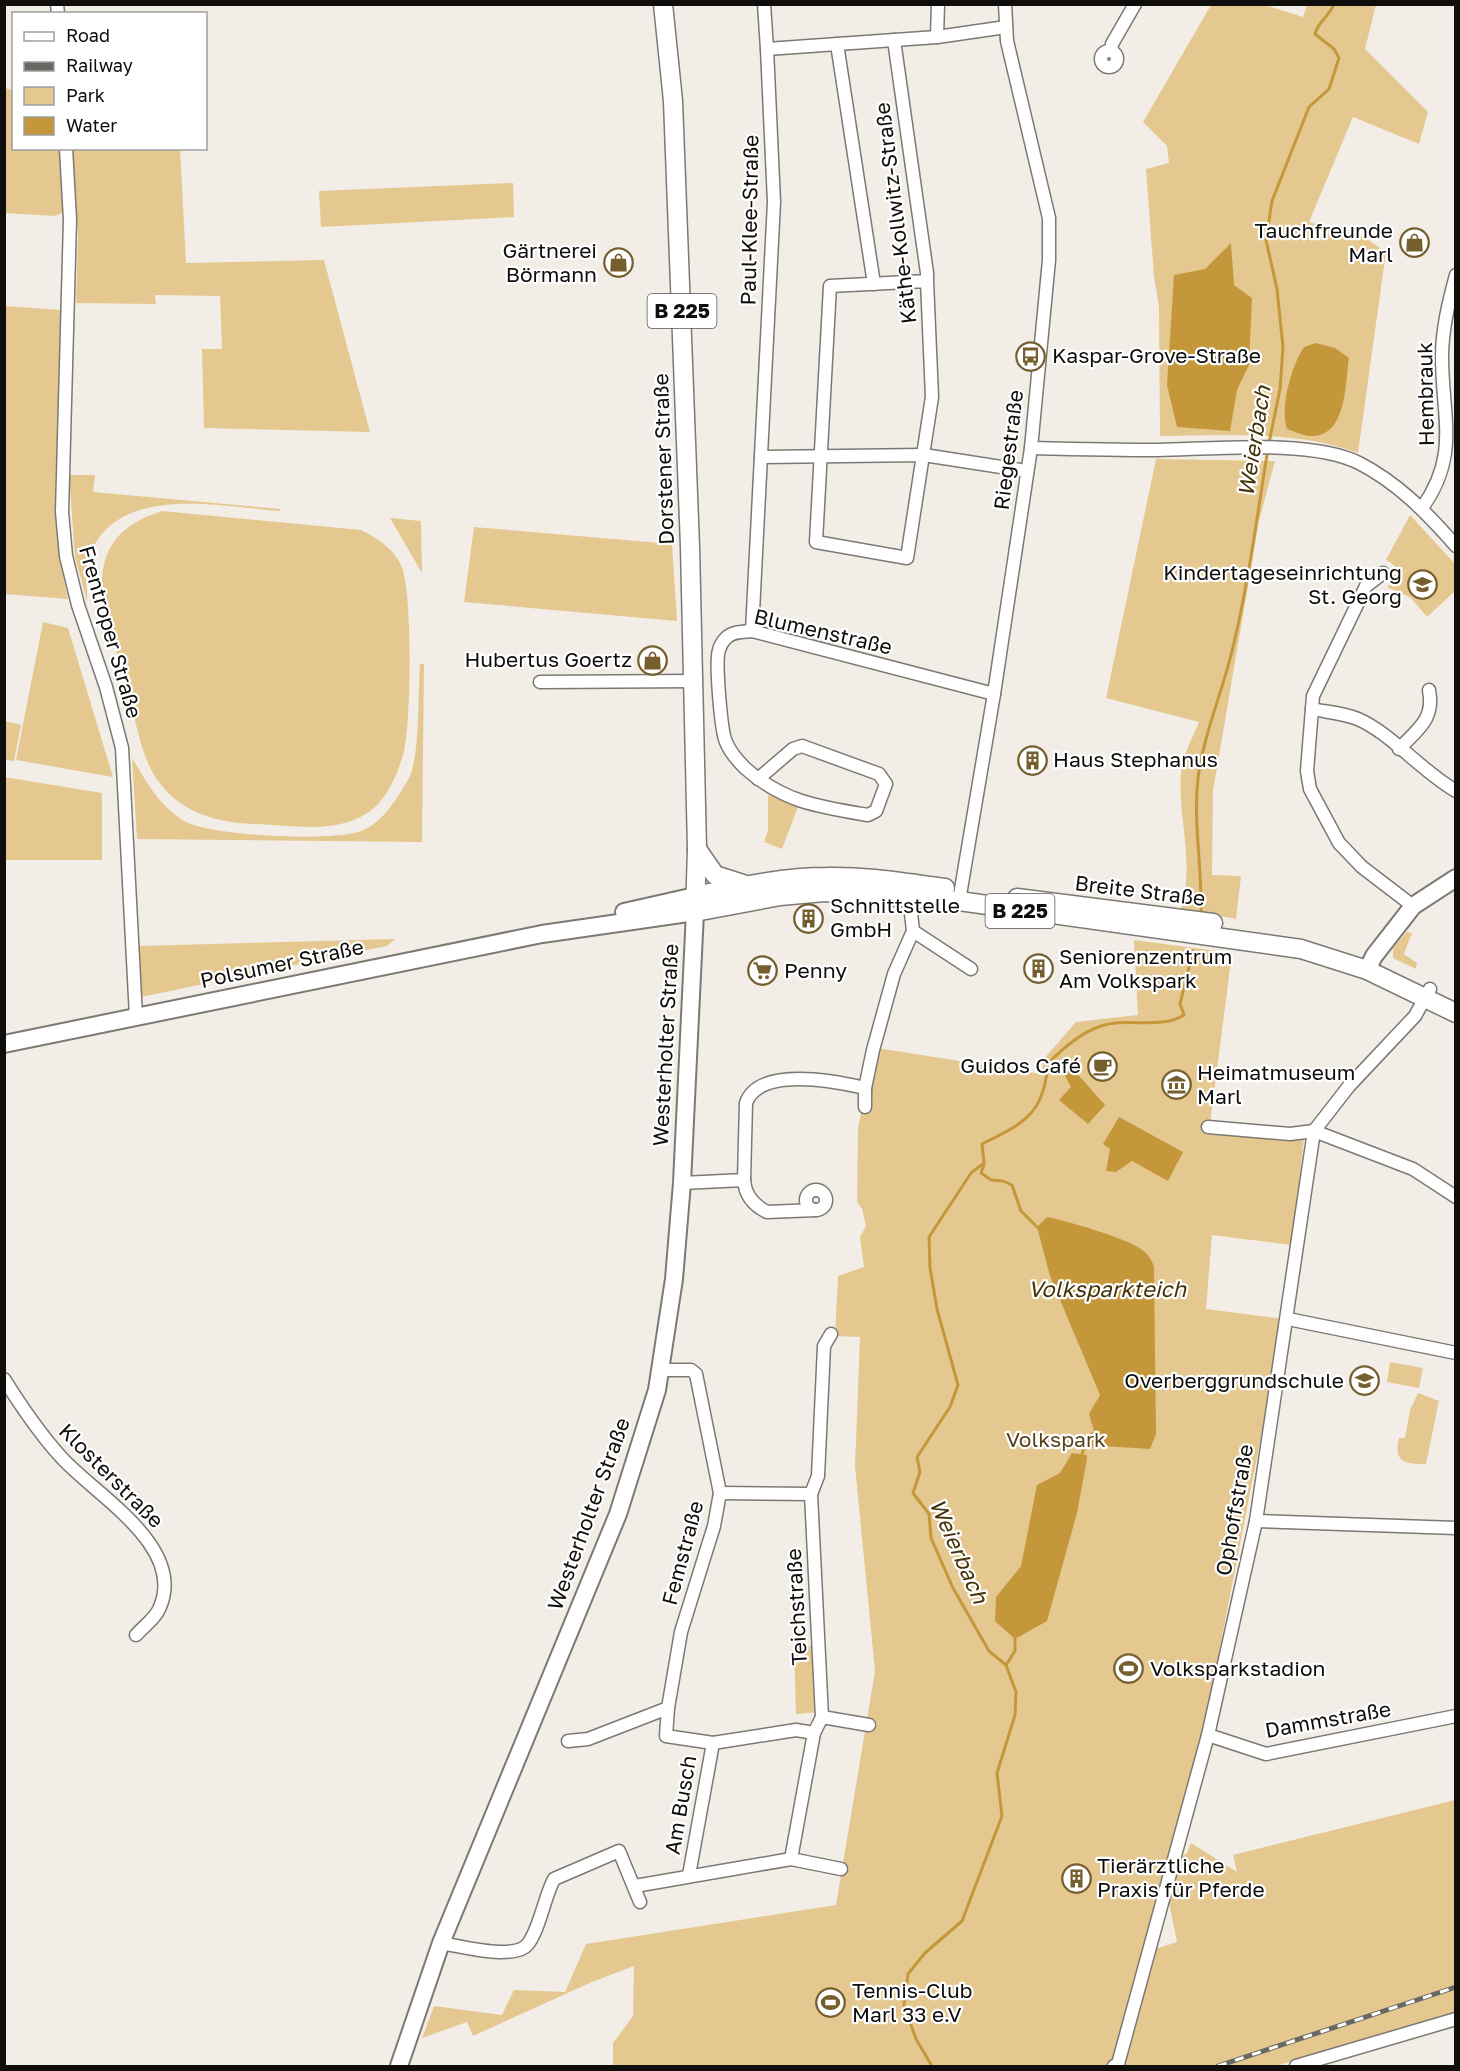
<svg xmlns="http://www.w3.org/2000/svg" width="1460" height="2071" font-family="'Golos Text',sans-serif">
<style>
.green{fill:#e5c890}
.water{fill:#c4983a}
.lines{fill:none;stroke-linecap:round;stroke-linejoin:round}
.stream{stroke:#c4983a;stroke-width:3}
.street-casing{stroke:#7c7973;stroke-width:15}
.secondary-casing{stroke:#7c7973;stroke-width:20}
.primary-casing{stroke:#7c7973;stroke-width:21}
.street{stroke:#fff;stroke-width:12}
.secondary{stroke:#fff;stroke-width:16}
.primary{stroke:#fff;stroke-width:18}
.rail-casing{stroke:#6a6864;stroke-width:5}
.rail{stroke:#fff;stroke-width:3;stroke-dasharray:9;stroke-linecap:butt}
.labels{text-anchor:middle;stroke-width:4.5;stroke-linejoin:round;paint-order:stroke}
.shield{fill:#fff;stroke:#575655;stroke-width:1.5}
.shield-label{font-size:20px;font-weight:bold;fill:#0f0e0c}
.street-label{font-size:21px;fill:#0f0e0c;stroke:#fff}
.poi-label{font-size:21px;fill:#0f0e0c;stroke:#fff;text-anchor:start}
.park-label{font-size:21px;fill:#56431d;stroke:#fff}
.water-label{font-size:22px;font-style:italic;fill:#443209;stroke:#fff}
</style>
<rect width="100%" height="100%" fill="#f2eee7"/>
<g class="green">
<path d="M 1211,5 L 1265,5 L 1303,17 L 1307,5 L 1376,5 L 1365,49 L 1428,112 L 1419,144 L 1353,117 L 1309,222 L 1364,237 L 1386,252 L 1358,453 C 1295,430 1227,436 1160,436 L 1159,306 L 1154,277 L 1146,169 L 1169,163 L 1167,146 L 1143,122 Z"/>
<polygon points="4,88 13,90 14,148 59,149 63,213 54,216 5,213"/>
<polygon points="72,149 180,149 186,263 324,260 370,432 204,428 202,349 222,349 220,296 155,295 156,304 76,303 78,235"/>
<polygon points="513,183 514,217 321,227 319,191"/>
<polygon points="5,306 61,310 55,514 59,555 68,599 5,594"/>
<path d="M 1156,459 L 1275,461 L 1259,521 L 1213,791 L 1212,875 L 1241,876 L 1236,919 L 1181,909 C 1196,861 1175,811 1182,765 C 1185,751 1194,735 1199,722 L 1106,698 Z"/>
<path d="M 69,475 L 95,475 L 93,492 L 280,509 L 280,511 C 222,507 121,483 91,552 C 82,572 88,584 87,601 L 75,557 Z"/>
<path d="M 162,511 L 361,530 C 377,538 393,548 401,565 C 413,590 411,722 404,751 C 399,770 390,793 375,807 C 344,835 296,826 257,824 C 219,823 182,814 158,781 C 143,760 138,732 132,708 C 122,672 112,635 102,599 C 99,550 116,526 162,511 Z"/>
<path d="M 1410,515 L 1455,564 L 1455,591 L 1427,617 L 1411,598 L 1387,587 C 1399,578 1400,566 1386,560 Z"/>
<polygon points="390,518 421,521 422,573"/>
<polygon points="474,527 672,544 677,621 464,602"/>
<polygon points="43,622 68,628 113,777 16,760"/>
<path d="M 420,664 L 424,664 L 422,842 L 137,839 L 132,758 C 147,783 159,805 184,821 C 210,836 333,842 361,831 C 383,823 398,797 409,778 C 420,758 418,689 420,664 Z"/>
<polygon points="5,721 21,725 14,761 5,760"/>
<polygon points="4,777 102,793 102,860 5,860"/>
<polygon points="772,794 799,804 782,849 764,842 768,831 768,796"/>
<polygon points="1407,932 1412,933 1404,954 1417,963 1416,969 1393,958 1393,948"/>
<polygon points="395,939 387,946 141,997 139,946"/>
<polygon points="1134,940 1232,953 1210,1124 1304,1138 1292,1245 1212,1235 1206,1309 1284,1319 1203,1734 1152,1950 1177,1942 1168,1897 1180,1858 1187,1853 1191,1843 1237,1872 1233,1855 1455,1800 1455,2013 1276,2066 613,2066 613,2043 633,2016 634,1966 592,1982 473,2036 467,2022 422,2038 434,2006 502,2015 514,1990 565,1992 586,1944 836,1905 875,1671 855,1466 860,1337 835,1336 838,1276 864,1267 860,1237 866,1226 862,1209 857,1202 858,1129 862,1106 869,1107 877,1048 1042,1074 1043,1060 1076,1022 1138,1015"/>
<polygon points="1390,1362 1423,1368 1419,1388 1387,1382"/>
<path d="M 1418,1393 L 1439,1401 L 1426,1464 C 1406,1464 1393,1463 1399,1438 L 1405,1438 L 1410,1410 Z"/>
<polygon points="794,1646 815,1646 819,1712 796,1714"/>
</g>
<g class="water">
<polygon points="1231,243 1234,285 1252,298 1249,365 1237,390 1230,431 1177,427 1167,385 1174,275 1205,269"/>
<path d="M 1316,343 L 1335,348 L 1349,358 C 1345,384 1347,439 1309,436 C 1302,435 1293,431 1287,429 C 1280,406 1291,367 1304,347 Z"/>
<polygon points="1072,1068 1105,1105 1088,1124 1059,1100 1071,1087 1064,1074"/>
<polygon points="1119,1117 1183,1152 1168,1181 1132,1161 1116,1172 1106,1171 1110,1149 1103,1144"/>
<path d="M 1047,1217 C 1068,1221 1125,1238 1141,1249 C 1148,1254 1152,1260 1154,1267 L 1156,1434 L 1150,1449 L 1104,1446 L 1080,1449 L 1080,1440 L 1094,1431 L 1089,1414 L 1100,1395 L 1050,1276 L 1037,1227 Z"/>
<polygon points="1072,1453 1087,1455 1087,1459 1077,1513 1047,1621 1015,1639 995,1621 996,1597 1021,1566 1037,1485 1060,1473"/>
</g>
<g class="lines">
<g class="stream">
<path d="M 1269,443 L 1280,389 L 1283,347 L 1277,289 L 1266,240 L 1272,201 L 1309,107 L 1329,89 L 1339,58 L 1334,49 L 1315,34 C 1318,21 1329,17 1334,4"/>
<path d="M 1201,910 C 1202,866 1193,822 1198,778 C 1204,732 1223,691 1233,647 C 1249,581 1257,515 1268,449"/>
<polyline points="984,1165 981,1173 991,1180 1003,1181 1012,1185 1021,1211 1037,1227"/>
<polyline points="1082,1454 1084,1449"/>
<polyline points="1006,1665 1015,1651 1015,1639"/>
<path d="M 932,2066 L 916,2039 L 904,2005 L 908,1974 L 925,1953 L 962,1921 L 1002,1816 L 997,1773 L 1015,1715 L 1016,1692 L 1006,1665 L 989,1651 L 953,1588 L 931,1538 L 929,1514 L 913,1493 L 920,1472 L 917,1457 L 950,1407 L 958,1385 L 937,1309 L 930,1268 L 929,1237 L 971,1173 L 984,1163 L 982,1144 C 1024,1123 1044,1115 1048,1063 C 1064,1048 1080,1033 1101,1026 C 1126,1017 1161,1030 1184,1015 L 1180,1004 L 1193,951"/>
</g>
<defs>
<g id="street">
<polyline points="57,4 58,14"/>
<polyline points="764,4 767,49"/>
<polyline points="937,37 938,4"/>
<polyline points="894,40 927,273 927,281 932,397 907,558 816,542 830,286 927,281"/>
<polyline points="837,44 874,284"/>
<circle cx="1109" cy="59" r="8"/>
<polyline points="1111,51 1112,44 1135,4"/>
<polyline points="66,148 70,220 62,512 66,556 78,605 106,687 122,748 136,1017"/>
<path d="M 1031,448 C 1073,449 1116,450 1159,450 C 1212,449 1312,439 1359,463 C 1398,483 1427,513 1456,546"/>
<polyline points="761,457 924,455 1027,471"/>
<path d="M 1422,508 C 1460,455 1442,417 1442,357 C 1442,329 1449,301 1456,275"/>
<polyline points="1383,573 1366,586 1313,696 1307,771 1310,789 1339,843 1362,867 1413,906"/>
<polyline points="752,631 774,202 767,49 937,37 1006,27"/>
<polyline points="540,682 694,681"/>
<path d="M 1312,709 C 1326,712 1344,713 1358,719 C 1392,734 1421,771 1456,791"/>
<path d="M 1399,749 C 1418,729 1435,719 1429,690"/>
<path d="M 758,779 L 793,749 L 802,746 L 879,774 L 886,784 L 876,811 L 868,815 C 819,807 783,802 745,768 C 737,760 730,752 726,742 C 721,731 715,661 719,650 C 720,646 723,641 726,638 C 733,631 743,632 752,631 L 994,694"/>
<polyline points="959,901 994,694 1031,448 1049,260 1049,218 1007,41 1005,4"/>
<polyline points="913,931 971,969"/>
<polyline points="865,1107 865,1088 873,1050 894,974 913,931 911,913 914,891"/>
<polyline points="1208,1127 1290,1134 1314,1131 1413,1169 1456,1197"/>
<path d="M 744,1180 C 745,1195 753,1205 767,1212 L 816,1210"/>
<path d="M 682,1183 L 744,1180 L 746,1103 C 759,1066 835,1081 865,1088"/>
<circle cx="816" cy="1200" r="10"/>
<polyline points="1288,1319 1456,1353"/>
<polyline points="660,1370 691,1370 696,1374 720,1493 714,1526 681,1632 668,1708 666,1736 713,1743"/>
<path d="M 4,1379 C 21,1406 39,1433 61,1457 C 95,1495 186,1546 160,1607 C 156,1618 144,1626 136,1635"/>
<polyline points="720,1493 811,1494 818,1476 824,1346 831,1334"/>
<polyline points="1256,1521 1456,1528"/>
<polyline points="822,1717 869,1725"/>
<polyline points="1208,1735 1266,1754 1456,1716"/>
<polyline points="568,1741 588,1739 668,1708"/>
<polyline points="791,1859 841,1869"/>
<polyline points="689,1875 713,1743 796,1730 814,1733"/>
<polyline points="635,1886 791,1859 814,1733 822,1717 811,1494"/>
<path d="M 441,1943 C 460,1946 515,1961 528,1944 C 540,1928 544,1898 554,1879 L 619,1851 L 640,1902"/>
<polyline points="1114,2066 1118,2064 1208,1735 1256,1521 1314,1131 1349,1086 1415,1016 1430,989"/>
<polyline points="1296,2066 1456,2019"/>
</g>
<g id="secondary">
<polyline points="624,912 695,896"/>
<polyline points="1367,970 1374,956 1413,906 1456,878"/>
<polyline points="4,1044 542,934 695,912 682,1183 674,1279 657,1390 618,1514 441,1943 399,2066"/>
</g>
<g id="primary">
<polyline points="663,4 673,101 690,547 697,849 695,912 780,896 824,892 959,901 1301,949 1367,970 1456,1013"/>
<polyline points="697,849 715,875 743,884"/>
<path d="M 695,896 C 738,887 782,877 827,877 C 867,876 906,883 945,888"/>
<polyline points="1017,898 1213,923"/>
</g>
</defs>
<use href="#street" class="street-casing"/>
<use href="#secondary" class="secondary-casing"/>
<use href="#primary" class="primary-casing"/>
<use href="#street" class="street"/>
<use href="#secondary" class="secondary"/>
<use href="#primary" class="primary"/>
<defs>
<polyline id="rail" points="1218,2066 1456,1987"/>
</defs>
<use href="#rail" class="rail-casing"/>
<use href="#rail" class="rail"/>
</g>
<defs>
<symbol id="shop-ring" viewBox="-11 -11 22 22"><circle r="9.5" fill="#fff" stroke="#765f2f" stroke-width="1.5"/><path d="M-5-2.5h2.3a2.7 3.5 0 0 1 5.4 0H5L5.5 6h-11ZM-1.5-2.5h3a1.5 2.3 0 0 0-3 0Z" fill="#765f2f"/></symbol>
<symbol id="bus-ring" viewBox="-11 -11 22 22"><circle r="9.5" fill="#fff" stroke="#765f2f" stroke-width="1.5"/><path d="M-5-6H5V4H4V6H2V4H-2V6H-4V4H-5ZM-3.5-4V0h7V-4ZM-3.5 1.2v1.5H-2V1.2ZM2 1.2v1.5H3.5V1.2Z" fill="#765f2f"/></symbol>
<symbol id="school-ring" viewBox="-11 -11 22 22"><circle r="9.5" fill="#fff" stroke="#765f2f" stroke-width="1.5"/><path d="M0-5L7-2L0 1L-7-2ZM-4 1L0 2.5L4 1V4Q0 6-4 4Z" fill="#765f2f"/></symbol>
<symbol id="building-ring" viewBox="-11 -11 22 22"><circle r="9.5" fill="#fff" stroke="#765f2f" stroke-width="1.5"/><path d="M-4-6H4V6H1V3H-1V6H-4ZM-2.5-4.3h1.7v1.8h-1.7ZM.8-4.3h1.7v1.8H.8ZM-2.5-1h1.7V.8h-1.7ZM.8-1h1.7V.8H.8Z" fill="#765f2f"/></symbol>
<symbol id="supermarket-ring" viewBox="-11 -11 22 22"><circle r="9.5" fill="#fff" stroke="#765f2f" stroke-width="1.5"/><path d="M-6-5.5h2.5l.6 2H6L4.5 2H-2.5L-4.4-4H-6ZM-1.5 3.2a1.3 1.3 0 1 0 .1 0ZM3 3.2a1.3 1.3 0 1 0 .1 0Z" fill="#765f2f"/></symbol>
<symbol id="cafe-ring" viewBox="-11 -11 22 22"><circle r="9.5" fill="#fff" stroke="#765f2f" stroke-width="1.5"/><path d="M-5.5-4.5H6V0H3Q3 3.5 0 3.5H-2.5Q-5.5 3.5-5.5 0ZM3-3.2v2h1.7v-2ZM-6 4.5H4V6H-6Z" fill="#765f2f"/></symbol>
<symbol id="museum-ring" viewBox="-11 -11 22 22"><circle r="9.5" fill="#fff" stroke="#765f2f" stroke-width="1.5"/><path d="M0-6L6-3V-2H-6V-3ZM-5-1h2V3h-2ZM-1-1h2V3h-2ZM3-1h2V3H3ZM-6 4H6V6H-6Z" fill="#765f2f"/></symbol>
<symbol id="stadium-ring" viewBox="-11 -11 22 22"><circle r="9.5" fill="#fff" stroke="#765f2f" stroke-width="1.5"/><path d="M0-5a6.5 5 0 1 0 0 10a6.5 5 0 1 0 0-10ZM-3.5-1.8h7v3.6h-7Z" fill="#765f2f"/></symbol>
</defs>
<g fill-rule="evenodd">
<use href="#shop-ring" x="1398" y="226" width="33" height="33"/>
<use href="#shop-ring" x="602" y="246" width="33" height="33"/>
<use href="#bus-ring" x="1014" y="340" width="33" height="33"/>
<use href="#school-ring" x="1406" y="568" width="33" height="33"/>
<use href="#shop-ring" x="636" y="644" width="33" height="33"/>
<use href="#building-ring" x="1016" y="744" width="33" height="33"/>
<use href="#building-ring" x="792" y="902" width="33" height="33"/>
<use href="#building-ring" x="1022" y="952" width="33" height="33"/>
<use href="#supermarket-ring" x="746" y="954" width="33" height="33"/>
<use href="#cafe-ring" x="1086" y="1050" width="33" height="33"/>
<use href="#museum-ring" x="1160" y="1068" width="33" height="33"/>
<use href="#school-ring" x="1348" y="1364" width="33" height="33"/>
<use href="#stadium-ring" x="1112" y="1652" width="33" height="33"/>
<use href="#building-ring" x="1060" y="1862" width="33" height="33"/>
<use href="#stadium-ring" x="814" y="1986" width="33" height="33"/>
</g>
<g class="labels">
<g class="shield">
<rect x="647.5" y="294" width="69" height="34" rx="4.5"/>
<rect x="985.5" y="894" width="69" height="34" rx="4.5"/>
</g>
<g class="shield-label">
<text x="682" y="318">B 225</text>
<text x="1020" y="918">B 225</text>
</g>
<g class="street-label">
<text transform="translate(896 213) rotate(-97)" y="7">Käthe-Kollwitz-Straße</text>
<text transform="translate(750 220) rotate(-89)" y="7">Paul-Klee-Straße</text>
<text transform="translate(1426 394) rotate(-91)" y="7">Hembrauk</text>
<text transform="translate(1009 450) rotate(-83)" y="7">Riegestraße</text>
<text transform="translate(664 459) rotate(-92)" y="7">Dorstener Straße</text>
<text transform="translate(110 632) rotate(74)" y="7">Frentroper Straße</text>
<text transform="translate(823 632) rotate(13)" y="7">Blumenstraße</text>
<text transform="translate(1140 891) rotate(7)" y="7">Breite Straße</text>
<text transform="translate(282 964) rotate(-12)" y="7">Polsumer Straße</text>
<text transform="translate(666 1045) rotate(-87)" y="7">Westerholter Straße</text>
<text transform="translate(111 1476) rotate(45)" y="7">Klosterstraße</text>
<text transform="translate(1235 1510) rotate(-80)" y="7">Ophoffstraße</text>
<text transform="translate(589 1514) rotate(-70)" y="7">Westerholter Straße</text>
<text transform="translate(683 1553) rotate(-75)" y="7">Femstraße</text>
<text transform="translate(797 1607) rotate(-93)" y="7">Teichstraße</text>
<text transform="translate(1328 1720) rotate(-10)" y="7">Dammstraße</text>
<text transform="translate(681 1805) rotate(-80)" y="7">Am Busch</text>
</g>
<g class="poi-label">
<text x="1393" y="238" text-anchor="end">Tauchfreunde<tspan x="1393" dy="24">Marl</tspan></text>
<text x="597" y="258" text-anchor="end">Gärtnerei<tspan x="597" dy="24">Börmann</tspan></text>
<text x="1052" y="363">Kaspar-Grove-Straße</text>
<text x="1402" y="580" text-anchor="end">Kindertageseinrichtung<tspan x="1402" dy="24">St. Georg</tspan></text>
<text x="632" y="667" text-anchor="end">Hubertus Goertz</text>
<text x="1053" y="767">Haus Stephanus</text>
<text x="830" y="913">Schnittstelle<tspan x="830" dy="24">GmbH</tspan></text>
<text x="1059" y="964">Seniorenzentrum<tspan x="1059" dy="24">Am Volkspark</tspan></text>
<text x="784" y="978">Penny</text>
<text x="1081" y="1073" text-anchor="end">Guidos Café</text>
<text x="1197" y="1080">Heimatmuseum<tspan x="1197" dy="24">Marl</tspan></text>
<text x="1344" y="1388" text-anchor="end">Overberggrundschule</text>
<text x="1150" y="1676">Volksparkstadion</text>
<text x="1097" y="1873">Tierärztliche<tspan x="1097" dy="24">Praxis für Pferde</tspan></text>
<text x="852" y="1998">Tennis-Club<tspan x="852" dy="24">Marl 33 e.V</tspan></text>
</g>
<g class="park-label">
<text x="1056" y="1447">Volkspark</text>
</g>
<g class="water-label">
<text transform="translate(1254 441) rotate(-81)" y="8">Weierbach</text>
<text x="1107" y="1297">Volksparkteich</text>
<text transform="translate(959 1551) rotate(66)" y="8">Weierbach</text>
</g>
</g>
<rect width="1460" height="2071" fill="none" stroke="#0f0e0c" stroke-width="12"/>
<rect x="12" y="12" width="195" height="138" fill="#ffffff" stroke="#9f9f9e" stroke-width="1.5"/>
<rect x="24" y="32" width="30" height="9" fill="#ffffff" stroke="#9f9f9e" stroke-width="1.5"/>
<text x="66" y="42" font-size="18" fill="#0f0e0c">Road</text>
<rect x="24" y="62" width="30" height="9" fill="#6a6864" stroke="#9f9f9e" stroke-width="1.5"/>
<text x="66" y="72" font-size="18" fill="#0f0e0c">Railway</text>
<rect x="24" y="87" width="30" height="18" fill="#e5c890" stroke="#9f9f9e" stroke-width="1.5"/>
<text x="66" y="102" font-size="18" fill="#0f0e0c">Park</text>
<rect x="24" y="117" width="30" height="18" fill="#c4983a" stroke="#9f9f9e" stroke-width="1.5"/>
<text x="66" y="132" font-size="18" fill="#0f0e0c">Water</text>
</svg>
